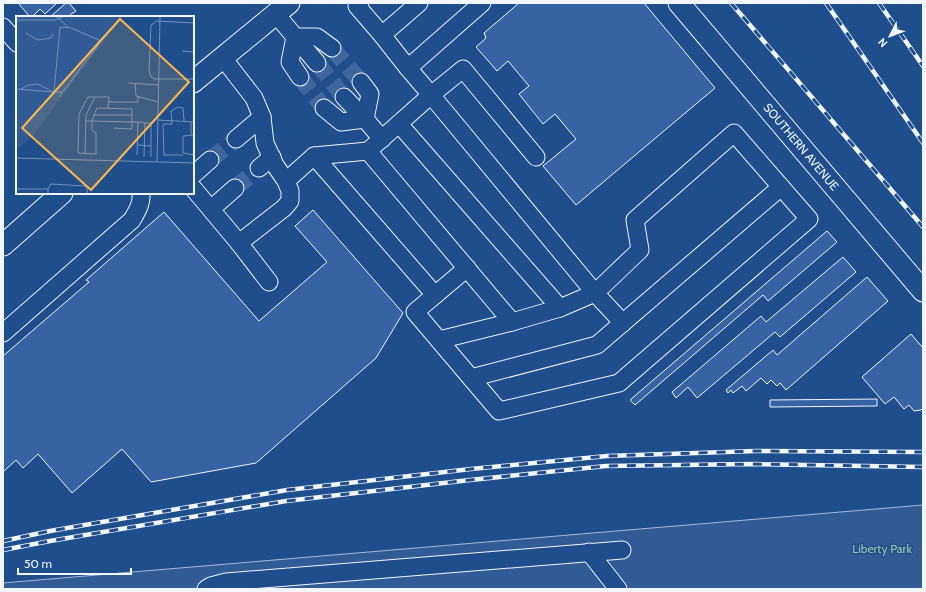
<svg xmlns="http://www.w3.org/2000/svg" width="926" height="592" font-family="Cabin,sans-serif">
<style>
.built{fill:#305b95;stroke:#a8bbd7}
.building{fill:#3563a3;stroke:#f2f6ff}
.lines{fill:none;stroke-linecap:round;stroke-linejoin:round}
.minor-tunnel{stroke:#3f679d;stroke-width:17;stroke-dasharray:17 8;stroke-linecap:butt}
.minor-casing{stroke:#f2f6ff;stroke-width:19}
.major-casing{stroke:#f2f6ff;stroke-width:23}
.minor{stroke:#1f4e8c;stroke-width:17}
.major{stroke:#1f4e8c;stroke-width:21}
.rail-casing{stroke:#f2f6ff;stroke-width:4.5}
.rail{stroke:#1f4e8c;stroke-width:3;stroke-dasharray:9;stroke-linecap:butt}
.labels{text-anchor:middle;stroke-width:3;stroke-linejoin:round;paint-order:stroke}
.street-label{font-size:12px;fill:#f2f6ff;stroke:#1f4e8c}
.park-label{font-size:12px;fill:#97c8a6;stroke:#1f4e8c}
.inset-road{fill:none;stroke:#7391ba;stroke-width:1}
.view{fill:#ffb74d;fill-opacity:0.15;stroke:#ffb74d;stroke-width:2}
.inset-edge{fill:none;stroke:#f2f6ff;stroke-width:2}
</style>
<rect width="100%" height="100%" fill="#1f4e8c"/>
<polygon class="built" points="923,505 923,589 3,589 3,583"/>
<g class="building">
<polygon points="18,3 57,3 45,14 40,9 32,17 30,17"/>
<polygon points="66,3 69,3 76,11 73,13 72,13 68,17 50,17"/>
<polygon points="519,3 644,3 715,88 576,205 543,166 576,139 555,114 543,124 519,94 529,86 508,61 497,71 476,47 486,38 484,33"/>
<polygon points="313,210 403,313 376,358 256,463 151,482 122,449 72,493 38,454 23,468 16,460 3,472 3,356 89,282 86,280 164,212 259,321 327,262 295,226"/>
<polygon points="827,231 837,242 768,301 763,295 635,405 630,400"/>
<polygon points="843,257 856,272 780,337 775,332 697,398 688,387 676,398 672,392 761,316 766,322"/>
<polygon points="867,277 888,301 786,390 780,383 777,386 771,380 767,384 761,378 746,391 742,386 733,393 731,390 728,393 726,390 773,350 777,355"/>
<polygon points="911,334 923,348 923,408 921,410 914,411 909,405 904,409 894,397 885,404 862,377"/>
<polygon points="877,399 877,406 770,407 770,400"/>
</g>
<g class="lines">
<g class="minor-tunnel">
<polyline points="332,48 361,82"/>
<polyline points="317,63 344,97"/>
<polyline points="300,77 324,108"/>
<polyline points="210,160 236,139"/>
<polyline points="235,188 259,168"/>
</g>
<defs>
<g id="minor">
<polyline points="360,3 357,6 382,35"/>
<polyline points="482,3 408,68 431,95 368,151 512,322 560,308"/>
<polyline points="276,14 295,37 317,37 332,48"/>
<polyline points="3,27 17,43"/>
<polyline points="295,37 290,62 300,77"/>
<polyline points="295,37 317,63"/>
<polyline points="223,58 254,98 262,117 265,143 275,165 286,181 290,191 290,201 284,208 239,243"/>
<polyline points="408,68 382,35 419,3"/>
<polyline points="361,82 370,94 365,119 382,139"/>
<polyline points="344,97 365,119"/>
<polyline points="324,108 341,122 365,119"/>
<polyline points="399,124 560,308 595,293 431,95 463,69 536,157"/>
<polyline points="236,139 262,117"/>
<polyline points="314,156 368,151"/>
<polyline points="259,168 272,157"/>
<polyline points="193,175 210,160"/>
<polyline points="286,181 314,156 435,295"/>
<polyline points="193,188 239,243 269,282"/>
<polyline points="211,209 235,188"/>
<polyline points="467,268 415,312 499,411 619,383 809,219 734,133 635,220 640,250 595,293 623,323"/>
<path d="M 3,333 L 132,220 C 137,211 142,204 141,193"/>
<polyline points="439,340 512,322"/>
<polyline points="471,378 597,345 781,187"/>
<polyline points="589,552 618,589"/>
<polyline points="206,589 211,586 226,582 622,550"/>
</g>
<g id="major">
<polyline points="679,3 923,291"/>
<polyline points="193,82 289,3"/>
<polyline points="3,245 62,193"/>
</g>
</defs>
<use href="#minor" class="minor-casing"/>
<use href="#major" class="major-casing"/>
<use href="#minor" class="minor"/>
<use href="#major" class="major"/>
<defs>
<g id="rail">
<polyline points="731,3 923,227"/>
<polyline points="826,3 923,143"/>
<polyline points="879,3 923,66"/>
<polyline points="3,541 50,531 287,490 471,469 607,456 756,451 923,452"/>
<polyline points="3,550 50,541 286,501 470,480 606,466 754,464 923,467"/>
</g>
</defs>
<use href="#rail" class="rail-casing"/>
<use href="#rail" class="rail"/>
</g>
<g class="labels">
<g class="street-label">
<text transform="translate(801 147) rotate(50)" y="4">SOUTHERN AVENUE</text>
</g>
<g class="park-label">
<text x="882" y="553">Liberty Park</text>
</g>
</g>
<g transform="translate(16 16)">
<rect width="178" height="178" fill="#1f4e8c"/>
<path d="M 0,0 L 107,0 L 15,122 L 0,134 Z" fill="#305b95"/>
<path class="inset-road" d="M 40,0 L 53,12M 0,4 L 39,4 L 49,0M 178,7 L 141,5 L 135,9 L 133,55 L 135,61 L 139,63 L 178,63M 10,17 L 22,24 L 35,22 L 37,18M 166,35 L 178,36M 112,67 L 143,69M 119,68 L 120,80 L 142,86M 0,73 L 37,76M 3,74 L 13,69 L 22,68 L 37,76M 43,81 L 46,76 L 50,72 L 60,58 L 81,31 L 83,24 L 55,12 L 44,11 L 38,76 L 46,76M 92,86 L 122,86 L 122,80M 78,99 L 81,92 L 116,93 L 116,106 L 122,106 L 121,139M 142,104 L 178,106M 69,105 L 76,105 L 76,114 L 80,117 L 80,138 L 62,137 L 63,98 L 72,81 L 93,81 L 92,92M 122,106 L 129,107 L 128,141M 129,107 L 135,107 L 135,141M 98,112 L 116,113 L 116,106 L 76,105 L 78,99 L 116,99M 175,119 L 175,106M 178,119 L 167,120 L 167,137 L 178,139M 122,129 L 135,130M 69,138 L 70,99 L 79,81M 167,139 L 148,139 L 147,108 L 156,108 L 155,95 L 162,91 L 167,92 L 168,105M 0,142 L 178,147M 141,146 L 144,0M 0,173 L 32,173 L 32,178M 32,173 L 35,168 L 70,170 L 72,178"/>
<path class="view" d="M 104,3 L 173,66 L 75,174 L 6,112 Z"/>
<rect width="178" height="178" class="inset-edge"/>
</g>
<rect width="926" height="592" fill="none" stroke="#f2f6ff" stroke-width="8"/>
<g transform="translate(890 36) rotate(228)" stroke="#1f4e8c" stroke-width="3" paint-order="stroke">
<path d="M0-3L7 15L0 10L-7 15Z" fill="#f2f6ff"/>
<text y="-6" font-size="11" font-weight="bold" text-anchor="middle" fill="#f2f6ff">N</text>
</g>
<path d="M18 568v6h113v-6" fill="none" stroke="#f2f6ff" stroke-width="2"/>
<text x="24" y="568" font-size="12" fill="#f2f6ff" stroke="#1f4e8c" stroke-width="3" paint-order="stroke">50 m</text>
</svg>
